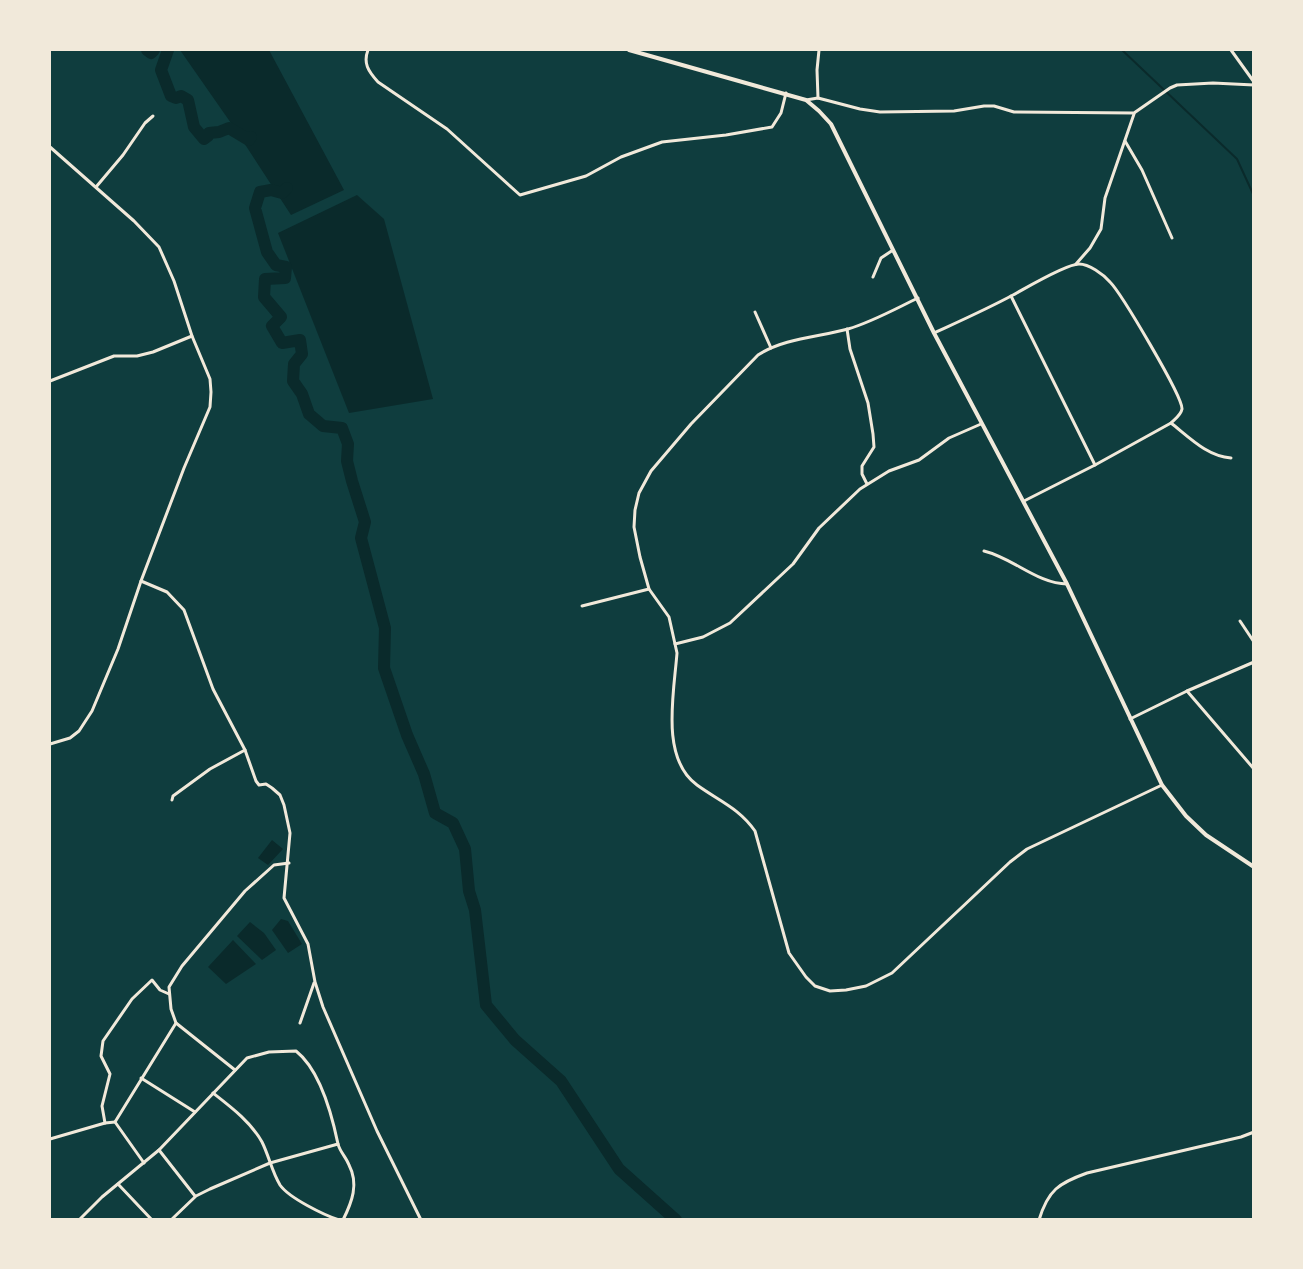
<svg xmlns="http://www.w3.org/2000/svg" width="1303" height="1269" font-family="'Golos Text',sans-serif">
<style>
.water{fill:#0a2a2b}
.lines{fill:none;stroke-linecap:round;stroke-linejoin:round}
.stream{stroke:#0a2a2b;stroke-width:2}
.river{stroke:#0a2a2b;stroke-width:12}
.minor{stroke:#f1e9da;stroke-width:3}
.tertiary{stroke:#f1e9da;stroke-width:4}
</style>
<rect width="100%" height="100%" fill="#0f3d3e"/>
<g class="water">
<polygon points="180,50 269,50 344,190 291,215 233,126"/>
<polygon points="357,195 384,219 433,399 349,413 278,233"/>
<polygon points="272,840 283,849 268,865 258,858"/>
<polygon points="281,919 288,921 302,944 288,953 272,930"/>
<polygon points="250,922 264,933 276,950 262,960 237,936"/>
<polygon points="233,940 256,964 226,984 208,967"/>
</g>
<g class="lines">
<polyline class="stream" points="1122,50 1237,159 1254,196"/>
<g class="river">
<polyline points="147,50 151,53 154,50"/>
<polyline points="168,50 161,70 171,96 176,98 181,96 188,100 194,127 204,139 208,136 209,133 219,132 229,128 249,140 251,137"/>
<polyline points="287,188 282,193 271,190 260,192 255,208 267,252 276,265 286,267 285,278 265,279 264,297 281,317 272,326 282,343 300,340 302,354 294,364 293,381 302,394 309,414 323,426 342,428 348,444 347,461 352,481 365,522 361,538 385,628 384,668 407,735 424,774 435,813 453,823 465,849 469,891 475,910 486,1005 515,1040 561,1081 619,1169 676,1220"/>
</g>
<g class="minor">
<path d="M 368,50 C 363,63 368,71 378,82 L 447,129 L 520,195 L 586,176 L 621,157 L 662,142 L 726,135 L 772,127 L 781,113 L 786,93"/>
<polyline points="1231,50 1254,82"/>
<polyline points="818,98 817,70 819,50"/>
<polyline points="806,100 818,98 860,109 880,112 954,111 984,106 994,106 1014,112 1134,113 1170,88 1177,85 1213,83 1254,85"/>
<polyline points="1125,141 1142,170 1172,238"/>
<polyline points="50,147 134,221 159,247 174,281 192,336 210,379 211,392 210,407 184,468 141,581 118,649 92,711 79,731 70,738 50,744"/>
<polyline points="96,187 123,155 145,123 153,116"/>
<polyline points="1076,264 1090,248 1101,229 1105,198 1134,114"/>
<polyline points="873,277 881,258 893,250"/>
<polyline points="1011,296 1095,465"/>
<path d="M 918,298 C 895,309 872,322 848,329 C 819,337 784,338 758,355 L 691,424 L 651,471 L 639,493 L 635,510 L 634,527 L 640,557 L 649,589 L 669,617 L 677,653 C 674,693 660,758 697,785 C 719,801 739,808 755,831 L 789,953 L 806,977 L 815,986 L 830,991 L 846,990 L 866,986 L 892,973 L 1010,862 L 1027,849 L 1162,785"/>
<polyline points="755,312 771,348"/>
<polyline points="847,329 850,349 868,403 873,434 874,447 862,466 862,474 867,484"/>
<path d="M 934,333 C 960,321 987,309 1013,295 C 1026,288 1066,264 1079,264 C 1089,264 1103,274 1110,282 C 1121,293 1183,397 1182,409 C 1181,415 1175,419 1171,423 L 1095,465 L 1024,501"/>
<polyline points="50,381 114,356 137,356 153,352 192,336"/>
<path d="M 1171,423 C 1190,438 1207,456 1231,458"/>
<path d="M 984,551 C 1013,558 1038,584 1067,584"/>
<polyline points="141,581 167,592 184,610 213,689 245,750 256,781 259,785 266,784 272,788 280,795 284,805 290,833 284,898 308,944 315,982 323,1007 377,1131 421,1220"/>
<polyline points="582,606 649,589"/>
<polyline points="1240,621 1254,642"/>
<polyline points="675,644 703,637 730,623 793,564 819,528 860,489 889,471 919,460 949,438 981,424"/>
<polyline points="1187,691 1254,769"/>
<polyline points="1130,719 1187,691 1254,662"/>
<polyline points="172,800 173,796 210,769 245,750"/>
<polyline points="300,1023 314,983"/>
<polyline points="235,1070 176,1023 171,1009 169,987 182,966 245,891 274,865 289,863"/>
<polyline points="141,1078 195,1112"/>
<path d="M 213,1093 C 231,1107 251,1122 262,1142 C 269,1156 272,1172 280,1185 C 289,1198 324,1215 339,1220"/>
<polyline points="105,1123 102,1106 110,1074 101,1056 103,1041 132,999 152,980 160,990 169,994"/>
<polyline points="50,1139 105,1123 115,1122"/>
<path d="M 338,1144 C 340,1152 346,1157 349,1165 C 359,1184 352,1202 343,1220"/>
<polyline points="159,1150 195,1196"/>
<polyline points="144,1163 115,1122 176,1023"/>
<polyline points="118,1184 152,1220"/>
<path d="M 79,1220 L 102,1197 L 159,1150 L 247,1058 L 269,1052 L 296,1051 C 320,1070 332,1115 338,1144 L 270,1163 L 210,1189 L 196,1196 L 171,1220"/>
<path d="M 1039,1220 C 1048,1190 1059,1183 1087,1173 L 1241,1137 L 1254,1132"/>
</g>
<polyline class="tertiary" points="629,50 806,100 819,111 831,124 934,333 1067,584 1162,785 1186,816 1206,835 1254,867"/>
</g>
<rect width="1303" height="1269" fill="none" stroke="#f1e9da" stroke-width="102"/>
</svg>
